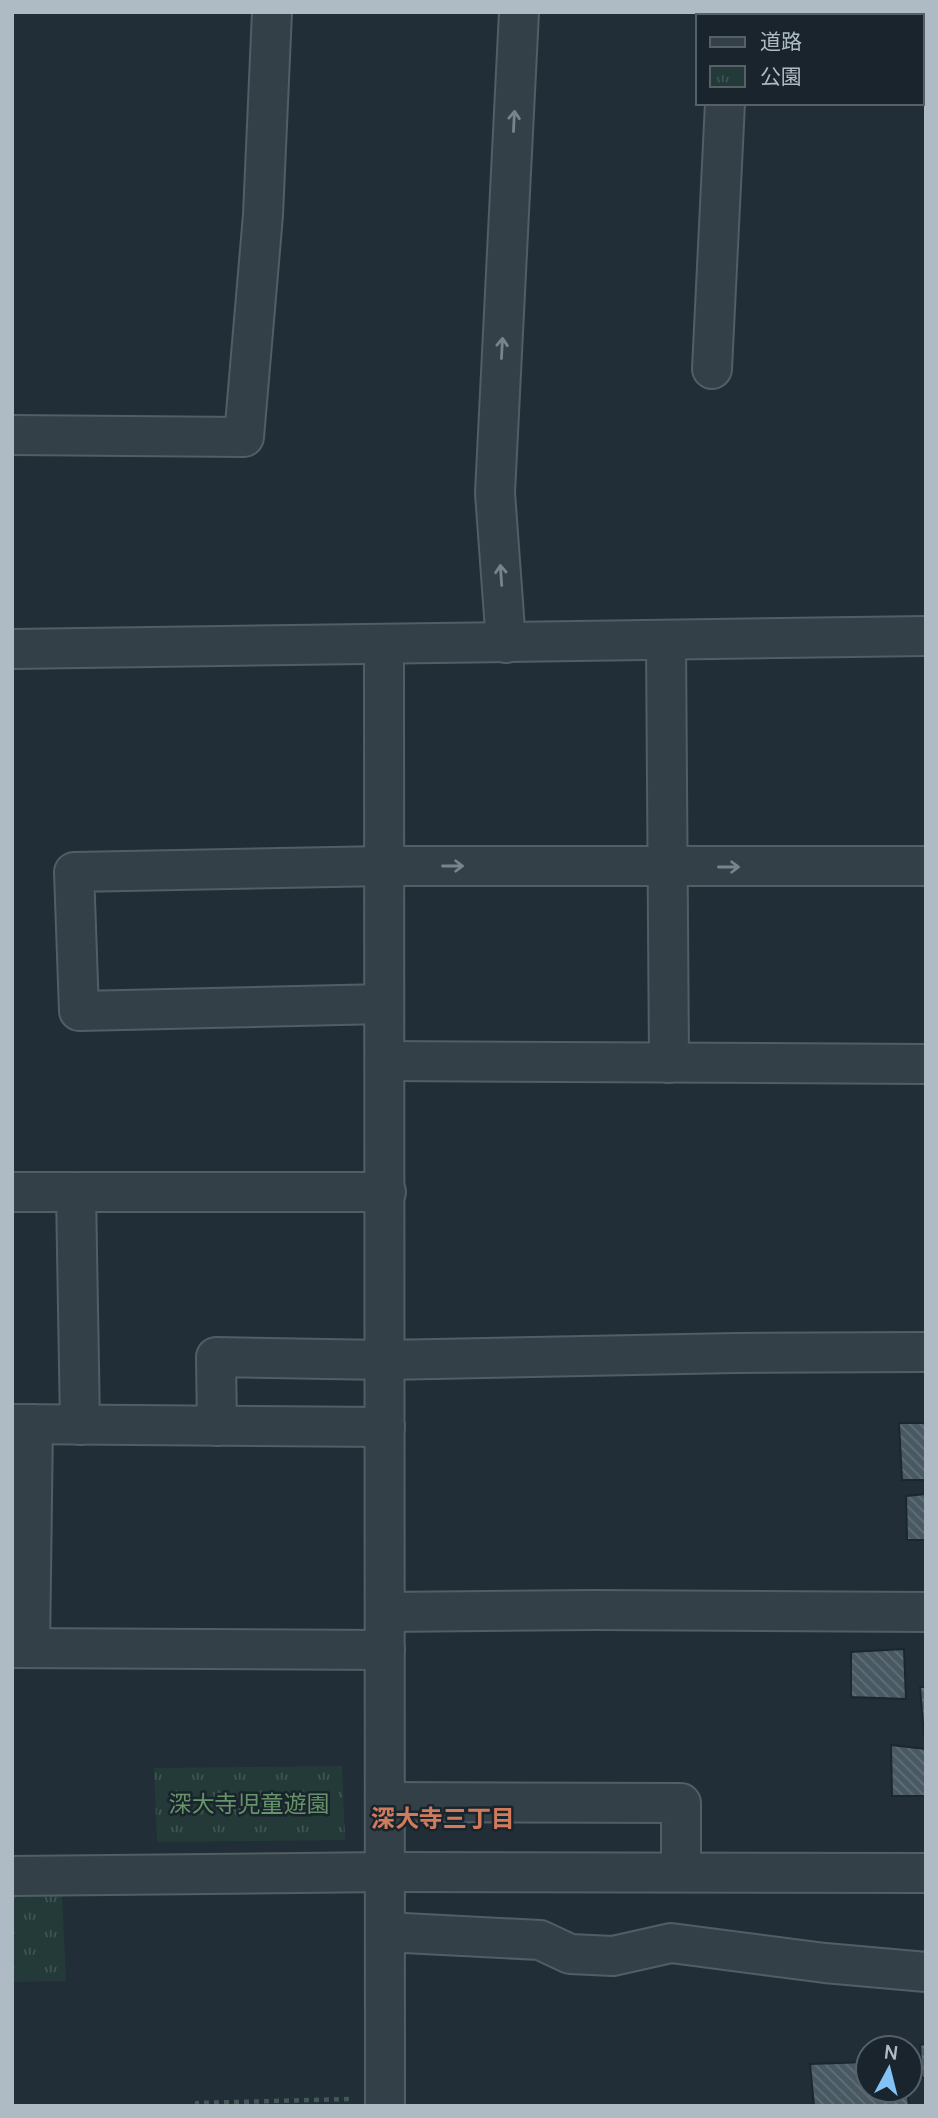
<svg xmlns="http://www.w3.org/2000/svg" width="938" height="2118" font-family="Manrope,'Noto Sans JP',sans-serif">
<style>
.park{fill:url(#park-tufts)}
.building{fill:url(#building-back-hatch);stroke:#1b272e;stroke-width:2}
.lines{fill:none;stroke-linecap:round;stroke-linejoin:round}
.minor-casing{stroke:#515e65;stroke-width:42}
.path{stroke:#425756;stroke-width:4.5;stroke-dasharray:5 5;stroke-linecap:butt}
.minor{stroke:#344048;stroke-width:38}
.oneway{stroke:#77848c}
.labels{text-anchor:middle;stroke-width:5;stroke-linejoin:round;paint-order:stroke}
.park-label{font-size:23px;fill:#669469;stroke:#1a242c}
.neighbourhood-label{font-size:24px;font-weight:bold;fill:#d17b5d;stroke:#1a242c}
</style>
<defs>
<pattern id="park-tufts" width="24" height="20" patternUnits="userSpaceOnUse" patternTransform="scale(1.75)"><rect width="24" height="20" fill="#233a38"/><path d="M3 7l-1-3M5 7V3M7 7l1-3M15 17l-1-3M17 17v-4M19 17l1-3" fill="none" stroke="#405553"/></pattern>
<pattern id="building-back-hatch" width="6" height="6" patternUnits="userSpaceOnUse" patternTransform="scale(1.75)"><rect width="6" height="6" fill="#495963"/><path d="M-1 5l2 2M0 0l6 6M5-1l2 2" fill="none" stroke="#616f78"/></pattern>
</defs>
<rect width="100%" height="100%" fill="#212e37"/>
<g class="park">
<polygon points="342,1766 345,1840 157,1842 154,1768"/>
<polygon points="62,1895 66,1981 12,1982 12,1896"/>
</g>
<g class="building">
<polygon points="899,1423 926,1423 926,1480 902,1480"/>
<polygon points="926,1494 926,1540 907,1540 906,1496"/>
<polygon points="904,1649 906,1699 851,1697 851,1652"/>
<polygon points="920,1687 926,1687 926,1735 924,1735"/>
<polygon points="891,1745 926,1749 926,1796 892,1796"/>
<polygon points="926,2044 926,2078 922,2078 920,2045"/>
<polygon points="868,2062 868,2090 907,2090 909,2106 814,2106 810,2064"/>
</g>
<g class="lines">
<defs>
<g id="minor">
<polyline points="729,16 729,12"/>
<polyline points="712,369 725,103"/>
<polyline points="12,435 244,437 263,215 272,12"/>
<polyline points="666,641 669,1063"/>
<polyline points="506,643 495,493 519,12"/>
<polyline points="384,645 385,2106"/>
<polyline points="12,649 926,636"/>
<polyline points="384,1004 79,1011 74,872 384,866 926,866"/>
<polyline points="385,1061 926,1064"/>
<polyline points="12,1192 386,1192"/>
<polyline points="76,1192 80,1425"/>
<polyline points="12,1424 385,1427"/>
<polyline points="217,1426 216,1357 385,1360 735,1353 926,1352"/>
<polyline points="385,1612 594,1610 926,1612"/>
<polyline points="12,1648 385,1650"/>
<polyline points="30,1648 33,1424"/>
<polyline points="385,1802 681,1803 681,1872"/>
<polyline points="12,1876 385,1872 926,1873"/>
<polyline points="385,1932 540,1940 570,1954 613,1956 671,1943 825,1963 926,1972"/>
</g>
</defs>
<use href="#minor" class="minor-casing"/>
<polyline class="path" points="197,2106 197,2103 351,2099"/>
<use href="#minor" class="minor"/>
</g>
<defs><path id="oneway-shaft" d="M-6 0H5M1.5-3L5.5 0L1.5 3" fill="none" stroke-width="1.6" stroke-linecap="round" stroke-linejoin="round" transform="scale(1.75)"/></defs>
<g class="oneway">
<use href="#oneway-shaft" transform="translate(514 121) rotate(-87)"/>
<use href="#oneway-shaft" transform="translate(502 348) rotate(-87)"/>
<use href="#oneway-shaft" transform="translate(501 575) rotate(-94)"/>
<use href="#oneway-shaft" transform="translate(453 866)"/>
<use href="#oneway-shaft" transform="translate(729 867)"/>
</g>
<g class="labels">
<g class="park-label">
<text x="249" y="1812">深大寺児童遊園</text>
</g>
<g class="neighbourhood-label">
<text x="443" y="1827">深大寺三丁目</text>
</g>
</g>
<rect width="938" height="2118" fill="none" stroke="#aebbc4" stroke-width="28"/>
<rect x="696" y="14" width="228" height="91" fill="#1a242c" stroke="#556069" stroke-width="2"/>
<rect x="710" y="37" width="35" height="10" fill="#344048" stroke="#556069" stroke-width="2"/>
<text x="760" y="49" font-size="21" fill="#aebbc4">道路</text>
<rect x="710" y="66" width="35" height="21" fill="url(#park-tufts)" stroke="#556069" stroke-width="2"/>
<text x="760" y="84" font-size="21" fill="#aebbc4">公園</text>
<g transform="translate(889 2069) rotate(7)"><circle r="33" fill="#1a242c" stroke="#556069" stroke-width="2"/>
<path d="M0-5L12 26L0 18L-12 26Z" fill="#82c3f6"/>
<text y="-10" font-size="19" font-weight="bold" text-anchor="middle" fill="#aebbc4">N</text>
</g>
</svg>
